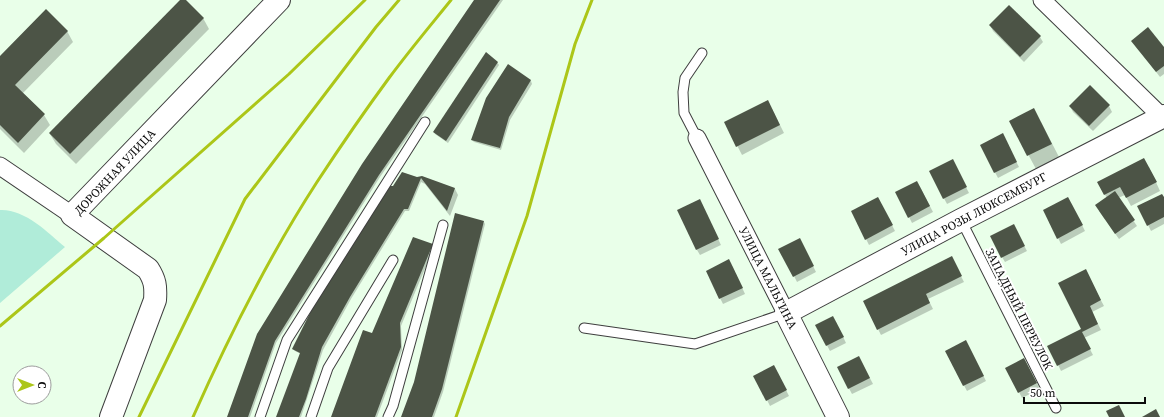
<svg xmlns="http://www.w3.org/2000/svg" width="1164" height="417" font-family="'Source Serif 4',serif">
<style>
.green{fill:#b0ecd9}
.shadow{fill:#0003}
.building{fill:#4c5446}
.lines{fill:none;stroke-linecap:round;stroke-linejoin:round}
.service-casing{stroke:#3e3e3e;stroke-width:11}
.minor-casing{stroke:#3e3e3e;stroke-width:19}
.tertiary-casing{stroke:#3e3e3e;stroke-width:24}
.service{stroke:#fff;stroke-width:9}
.minor{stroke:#fff;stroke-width:17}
.tertiary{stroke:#fff;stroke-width:22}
.rail{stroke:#acc618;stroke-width:3}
.labels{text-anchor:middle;stroke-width:4;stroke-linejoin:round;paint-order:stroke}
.street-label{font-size:12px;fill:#0b0b0b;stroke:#fff}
</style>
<rect width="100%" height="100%" fill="#e9ffe9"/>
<path class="green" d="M 0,210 C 25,209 47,232 65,247 L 0,303 Z"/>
<g class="shadow">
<polygon points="182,0 185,0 203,18 209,29 76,164 56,144 50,134"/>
<polygon points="475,0 503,0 380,177 276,343 250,417 228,417"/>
<polygon points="990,25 1040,37 1043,42 1024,62 993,31"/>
<polygon points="67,31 73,42 22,94 44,115 50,125 24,153 0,129 0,58"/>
<polygon points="1136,46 1164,49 1164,74 1160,77"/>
<polygon points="497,62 499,65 448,143 435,134 434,132"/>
<polygon points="508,65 531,81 532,84 510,120 501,150 474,142 472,140"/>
<polygon points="1090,87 1109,106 1112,112 1093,131 1073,112 1070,106"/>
<polygon points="772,109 784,133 742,155 725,122"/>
<polygon points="1010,121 1041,122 1059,157 1036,169"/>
<polygon points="1005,140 1019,167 998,178 981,146"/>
<polygon points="955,166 969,193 947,204 930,172"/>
<polygon points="1149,167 1160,191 1131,206 1125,195 1118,198 1137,226 1119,239 1099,211 1107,198 1098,183"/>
<polygon points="422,177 455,189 458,195 450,216 425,184 421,182 409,211 405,211 351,299 323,350 301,417 277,417 301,354 295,351 293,349 394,188"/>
<polygon points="920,187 933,212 912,223 909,217"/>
<polygon points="1164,199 1164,224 1151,231 1148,225"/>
<polygon points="1071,203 1085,231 1061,244 1058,238"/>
<polygon points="881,204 895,231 869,245 866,239"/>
<polygon points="702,206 721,245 700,255 697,250"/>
<polygon points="484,222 485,224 443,392 434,417 402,417"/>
<polygon points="1016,231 1027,251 1005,262 1002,257"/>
<polygon points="802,244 816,272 797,282 794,276"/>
<polygon points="432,245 434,247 401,326 402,350 377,417 332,417 373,334"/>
<polygon points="954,263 964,282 928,299 933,309 881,335 878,329"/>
<polygon points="732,266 745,294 723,304 720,298"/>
<polygon points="1088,276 1104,306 1092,312 1101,330 1084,338 1093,355 1061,371 1049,346 1082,329"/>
<polygon points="836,322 846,343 830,351 816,325"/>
<polygon points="969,347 986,381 967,391 946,352"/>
<polygon points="862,363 873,384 852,394 838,368"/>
<polygon points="1027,365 1040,389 1022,398 1007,368"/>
<polygon points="777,372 789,396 770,406 767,400"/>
</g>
<g class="building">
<polygon points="180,0 186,0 204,18 70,154 49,133"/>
<polygon points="474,0 500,0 379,175 275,341 248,417 227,417 257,334 362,164"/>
<polygon points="1009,5 1041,36 1020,57 989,25"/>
<polygon points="46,9 68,31 15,85 45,114 18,143 0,125 0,56"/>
<polygon points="1148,27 1164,47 1164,66 1156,72 1131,41"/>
<polygon points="486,52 498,62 446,141 433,132"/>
<polygon points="508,64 531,80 509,117 500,148 471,140 486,98"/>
<polygon points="1090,85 1110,105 1089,126 1069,106"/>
<polygon points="768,100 780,125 736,147 724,122"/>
<polygon points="1034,108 1052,144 1027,156 1009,121"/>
<polygon points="1003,133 1017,162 994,173 980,145"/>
<polygon points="1144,158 1157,182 1126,198 1120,187 1104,195 1097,182"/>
<polygon points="953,159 967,187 943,199 929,171"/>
<polygon points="402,172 417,177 422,176 455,188 447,211 421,178 408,209 404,209 350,297 322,347 306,399 299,417 276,417 300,353 292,349 314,305 388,186 393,186"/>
<polygon points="917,181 930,206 908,218 895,192"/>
<polygon points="1115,191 1135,220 1115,234 1095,205"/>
<polygon points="1162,194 1164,197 1164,217 1147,226 1137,206"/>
<polygon points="878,197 893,225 865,240 851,211"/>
<polygon points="1068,197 1083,225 1057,239 1043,210"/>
<polygon points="700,199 719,239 696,250 677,210"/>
<polygon points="455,213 484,221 442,389 432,417 401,417 414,382"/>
<polygon points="1014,224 1025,246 1001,258 990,236"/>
<polygon points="413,237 433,244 400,323 401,347 375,417 331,417 363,330 372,333"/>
<polygon points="800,238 814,266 793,277 778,249"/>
<polygon points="952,256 962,276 926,294 930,303 877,330 863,301"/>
<polygon points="729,259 743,288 719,299 706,271"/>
<polygon points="1086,269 1101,300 1090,306 1098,324 1082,332 1091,349 1057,366 1047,346 1081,329 1058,283"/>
<polygon points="833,316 844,337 826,346 815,325"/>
<polygon points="966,340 984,376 963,386 945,351"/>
<polygon points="859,356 870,378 848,389 837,367"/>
<polygon points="1024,358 1037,383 1018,393 1005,368"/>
<polygon points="774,365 787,390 766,401 753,376"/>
<polygon points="1119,405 1125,417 1109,417 1106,411"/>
<polygon points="1156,409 1160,417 1142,417"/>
</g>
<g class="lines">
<defs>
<g id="service">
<polyline points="697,138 684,113 683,92 685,78 702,53"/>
<polyline points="961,220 1056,408"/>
<polyline points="584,328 695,344 786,313"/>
<polyline points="260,417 287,340 425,122"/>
<polyline points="311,417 328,368 393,260"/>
<polyline points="388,417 393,406 443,225"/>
</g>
<g id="minor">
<polyline points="1042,0 1164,119"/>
<polyline points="697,138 786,313"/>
<polyline points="0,166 72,215"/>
</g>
<g id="tertiary">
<path d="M 111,417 L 155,300 C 156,286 155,280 148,269 L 72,215 L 279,0"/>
<polyline points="838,417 786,313 961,220 1164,116"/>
</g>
</defs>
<use href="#service" class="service-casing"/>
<use href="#minor" class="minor-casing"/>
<use href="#tertiary" class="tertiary-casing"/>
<use href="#service" class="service"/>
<use href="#minor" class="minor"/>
<use href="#tertiary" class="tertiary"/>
<g class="rail">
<polyline points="0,326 104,238 289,74 365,0"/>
<polyline points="139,417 245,199 376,27 399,0"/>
<path d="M 193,417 C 229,336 269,256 317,182 C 340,147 364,112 389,78 C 409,51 430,26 451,0"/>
<polyline points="456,417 527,216 575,44 592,0"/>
</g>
</g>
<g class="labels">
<g class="street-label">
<text transform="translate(115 172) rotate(-47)" y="4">ДОРОЖНАЯ УЛИЦА</text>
<text transform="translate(974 214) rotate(-28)" y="4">УЛИЦА РОЗЫ ЛЮКСЕМБУРГ</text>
<text transform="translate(768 278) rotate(63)" y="4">УЛИЦА МАЛЬГИНА</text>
<text transform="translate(1019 309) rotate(63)" y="4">ЗАПАДНЫЙ ПЕРЕУЛОК</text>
</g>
</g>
<g transform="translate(32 385) rotate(90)"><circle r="19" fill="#ffffff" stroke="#9d9d9d"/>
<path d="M0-3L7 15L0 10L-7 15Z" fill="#acc618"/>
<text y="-6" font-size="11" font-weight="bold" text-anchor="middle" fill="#0b0b0b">С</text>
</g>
<path d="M1024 397v6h121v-6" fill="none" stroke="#0b0b0b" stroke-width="2"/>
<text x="1030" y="397" font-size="12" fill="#0b0b0b" stroke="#ffffff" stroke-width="3" paint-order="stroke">50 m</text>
</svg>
